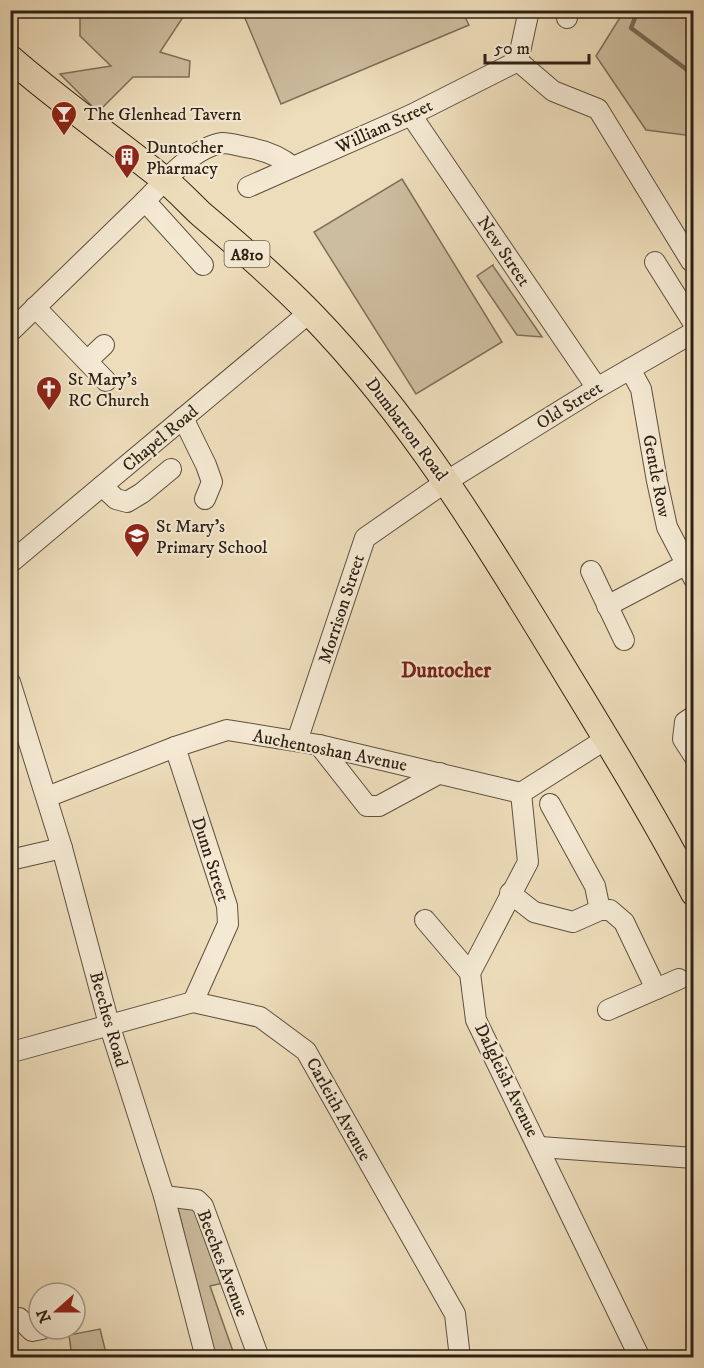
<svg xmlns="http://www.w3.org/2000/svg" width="704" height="1368" font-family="'IM FELL DW Pica',serif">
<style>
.green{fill:#cdbd9f;stroke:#7e6f5a;stroke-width:1.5}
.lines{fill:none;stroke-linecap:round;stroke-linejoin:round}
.stream{stroke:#7a6b56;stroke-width:4.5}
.minor-casing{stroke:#5e503e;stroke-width:22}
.major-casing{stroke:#2e2114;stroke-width:28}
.minor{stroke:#f4e9d3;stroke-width:20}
.major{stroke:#edb;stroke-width:26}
.labels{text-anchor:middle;stroke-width:4.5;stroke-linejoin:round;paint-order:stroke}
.shield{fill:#f4e9d3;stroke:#695d4d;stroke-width:1.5}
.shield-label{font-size:16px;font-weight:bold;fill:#2e2114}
.poi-label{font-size:18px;fill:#2e2114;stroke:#f4e9d3;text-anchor:start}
.street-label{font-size:18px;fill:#2e2114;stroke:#f4e9d3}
.quarter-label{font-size:21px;font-weight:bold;fill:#7a1f14;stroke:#f4e9d3}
</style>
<rect width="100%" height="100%" fill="#edb"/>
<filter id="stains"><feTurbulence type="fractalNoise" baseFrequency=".00333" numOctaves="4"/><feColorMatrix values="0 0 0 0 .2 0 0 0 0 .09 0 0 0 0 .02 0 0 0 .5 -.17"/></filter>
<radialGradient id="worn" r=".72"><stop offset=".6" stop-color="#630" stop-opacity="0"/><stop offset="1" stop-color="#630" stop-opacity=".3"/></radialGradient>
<g class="green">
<polygon points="77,11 187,11 160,52 190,61 189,77 133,77 98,112 60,74 111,66 80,36 80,14"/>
<polygon points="242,11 462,11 469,25 281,104"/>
<polygon points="624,11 693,11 693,136 646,130 596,56"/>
<polygon points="402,179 502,342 416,394 314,232"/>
<polygon points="493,265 493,266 542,337 517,335 477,276"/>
<polygon points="177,1205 197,1210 223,1283 210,1286 235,1357 215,1357"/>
<polygon points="100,1329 107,1357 72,1357 69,1335"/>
</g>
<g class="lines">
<polyline class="stream" points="638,10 631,28 686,69 694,79"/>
<defs>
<g id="minor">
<polyline points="567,18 568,10"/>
<polyline points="518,61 553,91 598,109 691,261"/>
<polyline points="518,61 529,10"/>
<polyline points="411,115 597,388"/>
<polyline points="248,187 411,115 518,61"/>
<polyline points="145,201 203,265"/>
<polyline points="655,262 694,324"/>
<polyline points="35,307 106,381"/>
<path d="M 10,332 L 145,201 C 163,182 195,146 223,143 C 231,143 242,147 251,148 C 266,151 281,157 293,167"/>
<polyline points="87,361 104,345"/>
<polyline points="630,369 641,389 657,481 667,527 694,579"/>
<polyline points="183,418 206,465 212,482 205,499"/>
<polyline points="102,486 116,499 127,502 142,493 171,469"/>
<polyline points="10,563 310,312"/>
<polyline points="591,571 624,640"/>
<polyline points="607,606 685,565"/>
<polyline points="10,682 62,848 109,1024 164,1196 206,1358"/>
<polyline points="694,716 685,722 683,739 694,756"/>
<polyline points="297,741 365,538 447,481 597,388 694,332"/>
<polyline points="319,745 367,806 379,806 440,773"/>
<polyline points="175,747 227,906 228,924 193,1002"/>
<polyline points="521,793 528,862 470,973 476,1020 640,1358"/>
<polyline points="47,797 175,747 227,730 319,745 521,793 606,739"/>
<polyline points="550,804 595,886 600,910"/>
<polyline points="10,860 62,848"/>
<polyline points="510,893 534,912 573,922 600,910 610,910 624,922 656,989"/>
<polyline points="425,920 470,973"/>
<polyline points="608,1010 679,979"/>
<polyline points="12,1052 193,1002 260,1017 306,1051 455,1314 460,1358"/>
<polyline points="540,1147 694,1158"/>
<polyline points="164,1196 197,1200 203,1206 259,1358"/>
<polyline points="10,1319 19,1318 32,1331 42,1329"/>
</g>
<path id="major" d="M 10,58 C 58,100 111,137 161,177 C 176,188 188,202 201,214 C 239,246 276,278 311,314 C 411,417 485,539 559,661 C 605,737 653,814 694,893"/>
</defs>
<use href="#minor" class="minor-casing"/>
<use href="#major" class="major-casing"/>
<use href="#minor" class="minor"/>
<use href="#major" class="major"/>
</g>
<defs>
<symbol id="bar-pin" viewBox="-11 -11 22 30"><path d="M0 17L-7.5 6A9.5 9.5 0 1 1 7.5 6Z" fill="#8f2418" stroke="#f4e9d3"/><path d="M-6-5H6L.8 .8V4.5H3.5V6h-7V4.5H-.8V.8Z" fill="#fff"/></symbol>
<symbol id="building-pin" viewBox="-11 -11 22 30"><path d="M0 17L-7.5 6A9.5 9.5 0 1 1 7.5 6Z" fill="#8f2418" stroke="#f4e9d3"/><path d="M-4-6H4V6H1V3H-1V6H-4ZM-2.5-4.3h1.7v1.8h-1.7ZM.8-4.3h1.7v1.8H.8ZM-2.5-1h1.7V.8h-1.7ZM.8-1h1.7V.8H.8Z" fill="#fff"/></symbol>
<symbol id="church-pin" viewBox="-11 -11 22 30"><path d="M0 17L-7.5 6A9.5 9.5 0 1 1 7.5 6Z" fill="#8f2418" stroke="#f4e9d3"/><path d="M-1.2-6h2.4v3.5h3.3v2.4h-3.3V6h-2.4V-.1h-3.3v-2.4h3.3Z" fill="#fff"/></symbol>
<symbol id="school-pin" viewBox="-11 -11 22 30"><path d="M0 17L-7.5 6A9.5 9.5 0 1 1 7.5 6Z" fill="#8f2418" stroke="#f4e9d3"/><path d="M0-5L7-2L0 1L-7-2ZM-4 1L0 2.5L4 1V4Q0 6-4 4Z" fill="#fff"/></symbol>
</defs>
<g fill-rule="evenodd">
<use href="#bar-pin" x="49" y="99" width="30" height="40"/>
<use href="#building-pin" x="112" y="142" width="30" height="40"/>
<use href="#church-pin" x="34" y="374" width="30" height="40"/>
<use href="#school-pin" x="122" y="521" width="30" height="40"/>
</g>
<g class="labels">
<rect class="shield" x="224.5" y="241" width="45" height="26" rx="4.5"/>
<g class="shield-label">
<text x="247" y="260">A810</text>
</g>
<g class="poi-label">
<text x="84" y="120">The Glenhead Tavern</text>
<text x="146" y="153">Duntocher<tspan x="146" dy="21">Pharmacy</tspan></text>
<text x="68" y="385">St Mary's<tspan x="68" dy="21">RC Church</tspan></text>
<text x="156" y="532">St Mary's<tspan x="156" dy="21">Primary School</tspan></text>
</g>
<g class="street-label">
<text transform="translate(384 126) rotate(-25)" y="6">William Street</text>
<text transform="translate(504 251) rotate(56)" y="6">New Street</text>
<text transform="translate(569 405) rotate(-32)" y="6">Old Street</text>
<text transform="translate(407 429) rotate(53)" y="6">Dumbarton Road</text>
<text transform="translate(160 438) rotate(-40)" y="6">Chapel Road</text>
<text transform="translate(657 476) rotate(79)" y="6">Gentle Row</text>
<text transform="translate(341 609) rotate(-72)" y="6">Morrison Street</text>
<text transform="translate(330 750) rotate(11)" y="6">Auchentoshan Avenue</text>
<text transform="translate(211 859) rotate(72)" y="6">Dunn Street</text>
<text transform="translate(109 1019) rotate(74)" y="6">Beeches Road</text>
<text transform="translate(507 1080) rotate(64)" y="6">Dalgleish Avenue</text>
<text transform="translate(339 1109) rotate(61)" y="6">Carleith Avenue</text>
<text transform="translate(223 1263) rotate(69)" y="6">Beeches Avenue</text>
</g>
<g class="quarter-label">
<text x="446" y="677">Duntocher</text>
</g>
</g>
<rect width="704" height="1368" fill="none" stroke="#edb" stroke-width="36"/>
<rect x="12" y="12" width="680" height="1344" fill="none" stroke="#2e2114" stroke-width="3"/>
<rect x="18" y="18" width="668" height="1332" fill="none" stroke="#2e2114" stroke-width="1.5"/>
<g transform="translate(57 1311) rotate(249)"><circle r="28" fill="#f4e9d3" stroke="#a59987" stroke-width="1.5"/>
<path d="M0-4.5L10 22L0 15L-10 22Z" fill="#8f2418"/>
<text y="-9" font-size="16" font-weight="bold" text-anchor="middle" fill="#2e2114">N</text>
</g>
<path d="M485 54v9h104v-9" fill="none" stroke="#2e2114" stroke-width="3"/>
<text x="494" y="54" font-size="18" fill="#2e2114" stroke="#f4e9d3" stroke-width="4.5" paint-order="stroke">50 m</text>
<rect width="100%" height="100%" filter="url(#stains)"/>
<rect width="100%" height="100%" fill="url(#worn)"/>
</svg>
